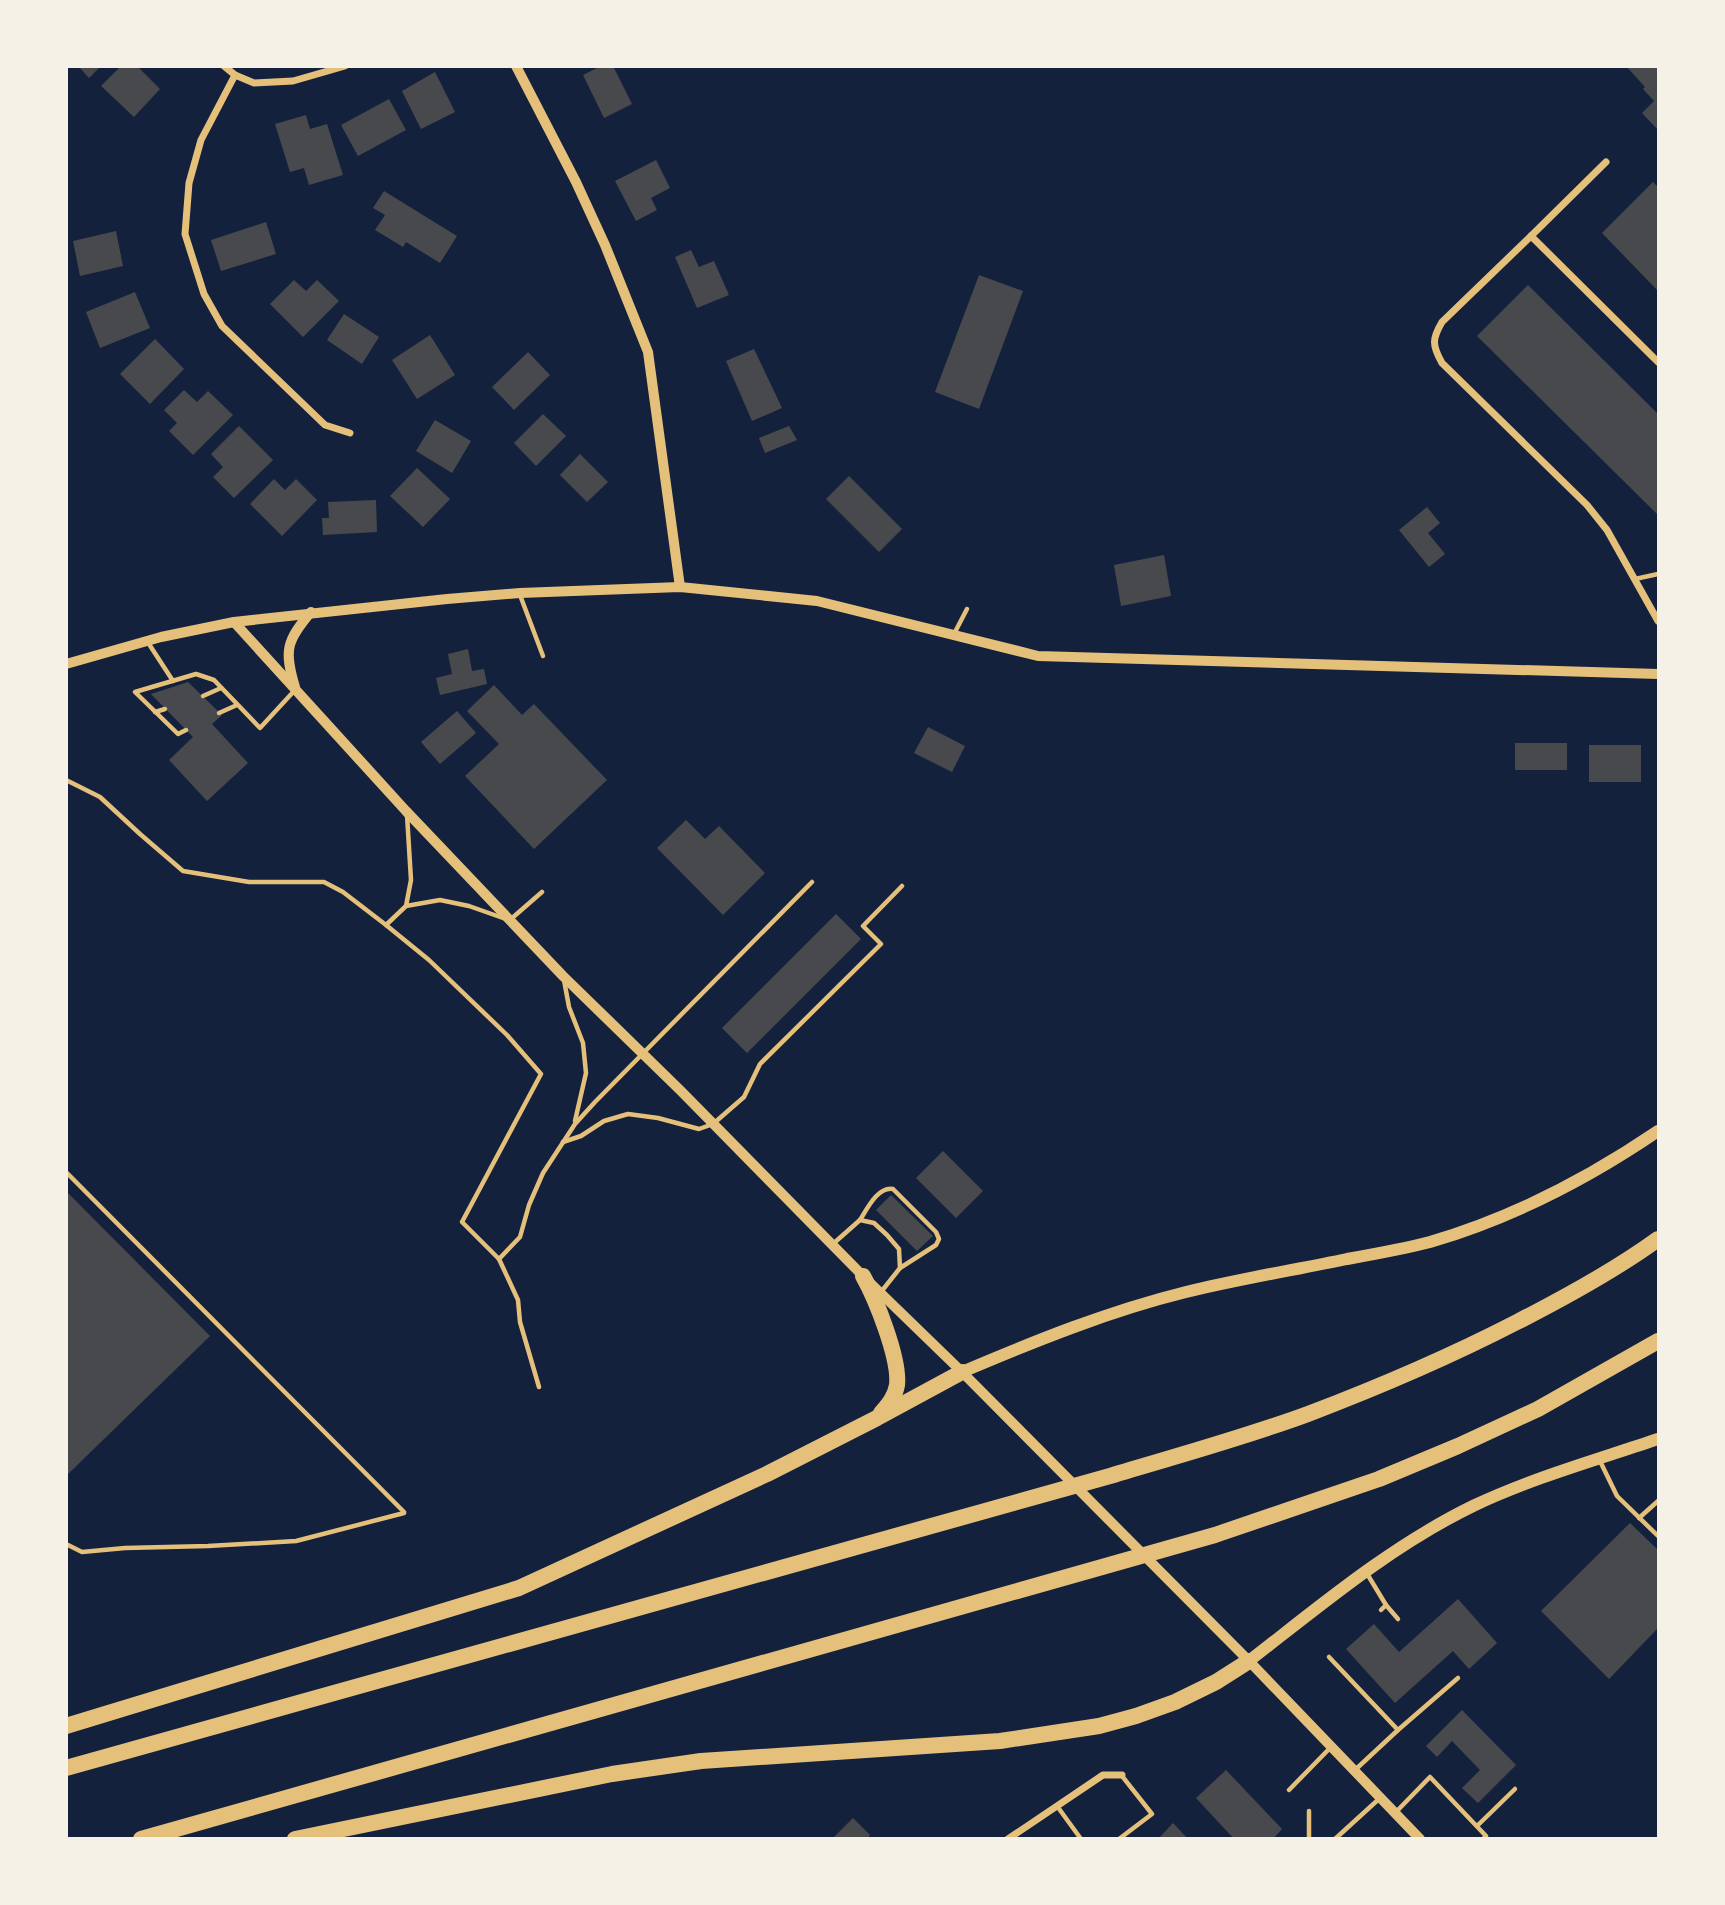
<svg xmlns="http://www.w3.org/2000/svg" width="1725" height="1905" font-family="Commissioner,sans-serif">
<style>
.building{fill:#48494c}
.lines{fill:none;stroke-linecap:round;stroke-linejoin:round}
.service{stroke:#e5c07b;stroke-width:4.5}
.minor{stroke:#e5c07b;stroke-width:7}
.tertiary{stroke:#e5c07b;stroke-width:10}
.secondary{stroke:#e5c07b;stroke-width:12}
.motorway{stroke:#e5c07b;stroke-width:16}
</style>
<rect width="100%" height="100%" fill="#14213d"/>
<g class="building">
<polygon points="78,66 101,66 89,78"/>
<polygon points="121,66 137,66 160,89 134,117 101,86"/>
<polygon points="601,66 613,66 632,104 604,118 583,75"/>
<polygon points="1626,66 1658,66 1658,130 1642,113 1654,101 1643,89 1645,87"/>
<polygon points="435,72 455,112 421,129 402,91"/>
<polygon points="389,99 406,130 358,156 341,125"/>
<polygon points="306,115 310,129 327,124 343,175 309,185 304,168 290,172 275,124"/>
<polygon points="656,160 670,188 651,198 657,210 636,221 615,181"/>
<polygon points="1653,182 1658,187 1658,291 1602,233"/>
<polygon points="384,191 457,236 440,263 406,242 403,247 375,230 385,215 373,208"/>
<polygon points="266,222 276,254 221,271 211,240"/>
<polygon points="116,231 123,266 80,276 73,241"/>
<polygon points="691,250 699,267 714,261 729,295 697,308 675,257"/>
<polygon points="979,275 1023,291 979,409 935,392"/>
<polygon points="294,280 306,291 317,280 339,301 303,337 270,304"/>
<polygon points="1528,285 1658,414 1658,513 1657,514 1477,336"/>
<polygon points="135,292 150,328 100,348 86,312"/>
<polygon points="344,314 379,337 362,364 327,340"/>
<polygon points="430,335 455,375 417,399 392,360"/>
<polygon points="155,339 184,369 150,404 120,374"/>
<polygon points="754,349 782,408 752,421 726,361"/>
<polygon points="528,352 550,375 514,410 492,387"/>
<polygon points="184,390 197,402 208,391 233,415 193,455 169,431 177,423 164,410"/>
<polygon points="543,414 566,436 536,466 514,443"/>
<polygon points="435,420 471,441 452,473 416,451"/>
<polygon points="239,426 273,460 234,498 213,477 223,467 211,454"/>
<polygon points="789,426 797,440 765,453 759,438"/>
<polygon points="580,454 608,482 587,502 560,475"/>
<polygon points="417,468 450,499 423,527 390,496"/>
<polygon points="849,476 902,529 879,552 826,499"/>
<polygon points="274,479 285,490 296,479 317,500 282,536 250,504"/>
<polygon points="376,500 377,532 323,535 322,518 329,518 328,502"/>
<polygon points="1427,507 1440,523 1428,533 1445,554 1429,567 1399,530"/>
<polygon points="1164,555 1171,596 1121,606 1114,565"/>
<polygon points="468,649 472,671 484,669 487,684 440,695 436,678 452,674 448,654"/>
<polygon points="188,682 222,715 212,724 248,763 207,801 169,760 193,737 151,694"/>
<polygon points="494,685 522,715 534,704 607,780 534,849 465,776 499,744 467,711"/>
<polygon points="457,711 476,733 440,764 421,742"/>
<polygon points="928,727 965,746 952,772 914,753"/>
<rect x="1515" y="743" width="52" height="27"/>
<rect x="1589" y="745" width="52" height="37"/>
<polygon points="686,820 705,839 719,826 765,873 723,915 657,848"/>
<polygon points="836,914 861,939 747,1053 722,1028"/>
<polygon points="943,1151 983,1191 956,1218 916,1178"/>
<polygon points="66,1191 210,1336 66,1476"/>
<polygon points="891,1195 933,1236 917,1251 876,1210"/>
<polygon points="1630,1523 1658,1550 1658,1628 1609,1679 1541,1611"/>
<polygon points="1458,1599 1497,1643 1469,1669 1453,1651 1395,1703 1346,1649 1374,1624 1399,1652"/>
<polygon points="1462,1710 1516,1765 1478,1803 1462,1788 1480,1770 1452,1741 1437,1757 1426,1746"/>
<polygon points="1226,1770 1282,1829 1273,1839 1234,1839 1196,1798"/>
<polygon points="853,1818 870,1835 867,1839 832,1839"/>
<polygon points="1173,1823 1188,1839 1158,1839"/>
</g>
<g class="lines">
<g class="service">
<polyline points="1635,579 1658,574"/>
<polyline points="520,595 543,656"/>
<polyline points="954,634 967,609"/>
<polyline points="147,641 173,681"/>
<polyline points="203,696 221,688"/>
<polyline points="155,712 165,709"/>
<polyline points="219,713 237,705"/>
<polyline points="186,730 178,734 135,692 196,674 214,680 260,728 295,690"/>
<polyline points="66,780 100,797 140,834 183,871 249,882 324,882 343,892 386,925 429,960 507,1035 541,1074 462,1222 499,1259 518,1300 520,1322 539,1387"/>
<polyline points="406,906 411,880 407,815"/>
<polyline points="511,919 542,892"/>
<polyline points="386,925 406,906 440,900 469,906 503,918"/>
<polyline points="564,980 569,1007 583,1043 586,1073 575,1121"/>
<polyline points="563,1142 581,1136 604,1121 628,1114 658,1118 699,1129 713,1124 744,1097 760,1064 881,944 863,926 902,886"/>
<polyline points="66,1172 404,1512"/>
<path d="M 860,1220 C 867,1209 878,1186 893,1189 L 936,1232 L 939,1239 L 936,1245 L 900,1268"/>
<polyline points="834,1243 860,1220 874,1223 887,1235 899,1249 900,1268 881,1292"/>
<polyline points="499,1259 520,1237 529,1205 543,1173 575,1124 595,1102 812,882"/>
<polyline points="1600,1461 1617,1496 1658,1536"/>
<polyline points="1639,1518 1658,1501"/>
<polyline points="66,1544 82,1552 125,1548 208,1546 296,1541 404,1513"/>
<polyline points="1366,1572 1386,1605 1381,1610"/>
<polyline points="1386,1605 1398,1619"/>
<polyline points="1329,1657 1398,1730 1458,1678"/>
<polyline points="1355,1770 1398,1730"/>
<polyline points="1289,1790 1331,1747"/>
<polyline points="1057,1806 1081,1839"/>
<polyline points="1396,1812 1430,1777 1486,1836 1483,1839"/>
<polyline points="1477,1826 1515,1789"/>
<polyline points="1119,1839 1152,1814 1122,1776"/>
<polyline points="1309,1839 1309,1811"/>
<polyline points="1335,1839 1380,1798"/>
</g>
<g class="minor">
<polyline points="224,66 235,75 254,83 293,81 345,66"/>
<polyline points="235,75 201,140 189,183 185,234 204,294 222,326 325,425 350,433"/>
<polyline points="1531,236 1606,162"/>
<path d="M 1658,362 L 1531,236 L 1442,322 C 1432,339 1432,345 1442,363 L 1587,505 L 1607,530 L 1658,621"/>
<polyline points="1008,1839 1103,1775 1122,1775"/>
</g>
<g class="tertiary">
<polyline points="516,66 576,182 605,245 648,352 680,587"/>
<polyline points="234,622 406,811 563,976 681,1091 863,1276 962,1372 1249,1661 1420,1839"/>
<polyline points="66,664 161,637 234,622 447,599 520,593 680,587 817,601 1038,656 1658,674"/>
<path d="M 295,687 C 284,651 286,641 311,612"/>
</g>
<g class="secondary">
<path d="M 962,1372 C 1035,1341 1109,1311 1186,1292 C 1239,1279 1294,1270 1347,1259 C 1375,1254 1403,1249 1430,1242 C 1512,1218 1589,1178 1658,1131"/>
<path d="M 1249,1661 C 1321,1605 1391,1546 1473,1506 C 1532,1478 1596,1460 1658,1439"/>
</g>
<g class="motorway">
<path d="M 863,1276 C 876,1299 900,1359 897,1385 C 895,1397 888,1405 881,1413"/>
<polyline points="66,1726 519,1588 767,1474 877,1418 962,1372"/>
<path d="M 66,1768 L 1110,1476 C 1176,1456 1243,1438 1308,1414 C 1379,1387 1449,1357 1517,1322 C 1566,1297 1614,1271 1658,1239"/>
<polyline points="141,1839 1215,1535 1379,1479 1458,1446 1538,1409 1658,1341"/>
<polyline points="295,1839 612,1774 701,1761 1000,1741 1099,1726 1136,1716 1175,1702 1216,1682 1249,1661"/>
</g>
</g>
<rect width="1725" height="1905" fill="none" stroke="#f6f1e7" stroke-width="136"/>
</svg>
